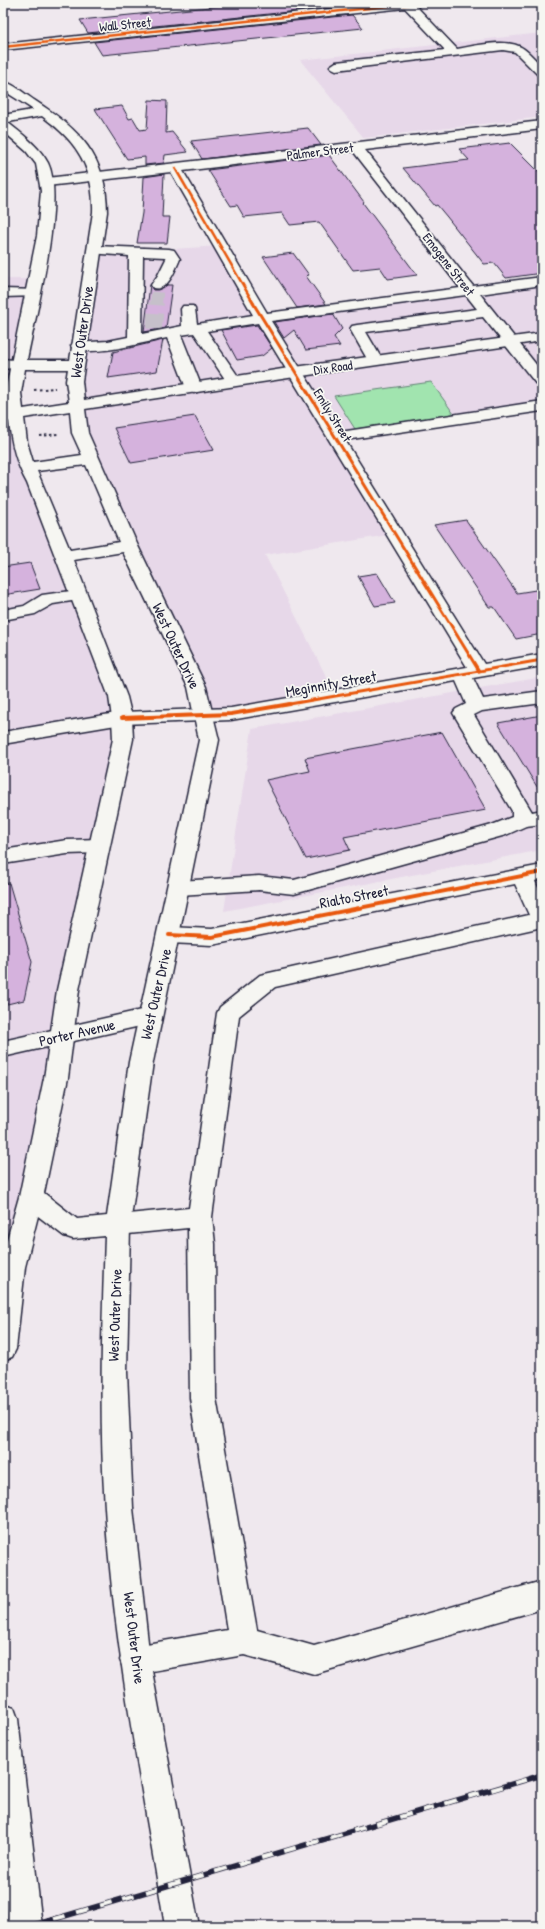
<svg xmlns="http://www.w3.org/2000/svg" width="545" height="1929" font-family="'Patrick Hand',sans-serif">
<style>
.built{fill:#e7d8e9}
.green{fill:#a1e4af;stroke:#628375}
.building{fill:#d5b2dd;stroke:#22223b}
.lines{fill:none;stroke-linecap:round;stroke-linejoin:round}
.minor-tunnel-far1{stroke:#c6c0ca;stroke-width:12;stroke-dasharray:12 6;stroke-linecap:butt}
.minor-tunnel{stroke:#c6c0ca;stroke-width:16;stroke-dasharray:16 8;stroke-linecap:butt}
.minor-casing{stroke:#22223b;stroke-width:3}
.major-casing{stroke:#22223b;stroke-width:3}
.path{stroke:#22223b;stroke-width:2;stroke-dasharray:2.5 2.5;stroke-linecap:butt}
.minor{fill:#f6f6f2;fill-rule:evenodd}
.major{fill:#f6f6f2;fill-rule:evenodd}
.rail-casing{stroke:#22223b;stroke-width:5.5}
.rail{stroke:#f6f6f2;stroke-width:4;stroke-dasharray:12;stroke-linecap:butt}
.cycleway-far2-casing{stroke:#f6f6f2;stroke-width:4}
.cycleway-far1-casing{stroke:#f6f6f2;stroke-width:5}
.cycleway-casing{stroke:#f6f6f2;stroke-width:6}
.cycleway-far2{stroke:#e8590c;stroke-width:2.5}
.cycleway-far1{stroke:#e8590c;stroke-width:3}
.cycleway{stroke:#e8590c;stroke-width:4}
.labels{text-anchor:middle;stroke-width:3.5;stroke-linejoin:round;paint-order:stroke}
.far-street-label{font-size:13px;fill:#22223b;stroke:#f6f6f2}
.street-label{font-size:15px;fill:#22223b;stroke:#f6f6f2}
</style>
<rect width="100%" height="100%" fill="#efe8ee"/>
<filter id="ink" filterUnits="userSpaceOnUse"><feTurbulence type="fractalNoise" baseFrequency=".025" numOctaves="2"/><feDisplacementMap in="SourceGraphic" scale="8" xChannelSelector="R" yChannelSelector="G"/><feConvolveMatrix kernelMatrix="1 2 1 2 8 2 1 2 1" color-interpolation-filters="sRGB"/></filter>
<g filter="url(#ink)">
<g class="built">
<polygon points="542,33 542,117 364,138 300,60"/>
<polygon points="220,246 262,318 542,281 542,406 335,437 394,534 265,555 336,696 204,715 76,406 93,254"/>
<polygon points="3,279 35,279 15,415 122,718 3,1349"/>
<polygon points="542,677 542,850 224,911 252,729"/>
</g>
<polygon class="green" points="431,382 454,414 355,429 334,396"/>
<g class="building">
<polygon points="250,3 342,3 345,6 88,33 80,20"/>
<polygon points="352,15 363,28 102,55 94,42"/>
<polygon points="149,100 167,101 166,133 172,132 188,152 165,155 164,163 145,165 145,157 127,159 95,109 122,106 129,119 133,118 140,130 147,129"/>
<polygon points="308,128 321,145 202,159 191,141"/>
<polygon points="510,143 542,175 542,273 506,278 494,263 484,264 447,217 437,205 435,206 403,168 469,160 459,149"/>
<polygon points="329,155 364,202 363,203 417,275 388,279 380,267 353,270 319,222 290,225 282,213 244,217 237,205 231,206 208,170"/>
<polygon points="164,174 162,217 170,217 167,243 137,243 142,213 144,177"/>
<polygon points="293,253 309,275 306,276 326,304 297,308 263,257"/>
<polygon points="150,285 153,290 158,290 167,285 172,285 166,328 144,332"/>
<polygon points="333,314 342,329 334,337 340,346 306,350 294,330 284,338 274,322"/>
<polygon points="257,325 272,348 262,356 237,360 221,330"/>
<polygon points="163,340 157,371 108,378 113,352"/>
<polygon points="195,416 214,450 131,463 114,428"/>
<polygon points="466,520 517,593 542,589 542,634 516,639 494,607 489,607 434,525"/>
<polygon points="30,563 40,589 3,595 3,567"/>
<polygon points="377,573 395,603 375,606 358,576"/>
<polygon points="542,715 542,795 498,723"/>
<polygon points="442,732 486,810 344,837 350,850 306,859 266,780 310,771 305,758"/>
<polygon points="9,883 32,962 24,1000 3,1005 3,884"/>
</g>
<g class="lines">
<polyline class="minor-tunnel-far1" points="156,304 158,285"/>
<polyline class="minor-tunnel" points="154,329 156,303"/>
<defs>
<g id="minor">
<path d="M 386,3 L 422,3 L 416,6 L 457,49 C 474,46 509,37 524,49 C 531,54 536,61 542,66 L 542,77 L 538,75 L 515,52 L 503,50 L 336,70 L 332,68 L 330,66 L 336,62 L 445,50 L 405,8 L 3,50 L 3,44 Z"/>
<polygon points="44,108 50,112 48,115 3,123 3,115"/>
<path d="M 542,121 L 542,129 L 365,150 L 473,286 L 542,277 L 542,285 L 480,294 L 542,372 L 542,387 L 537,385 L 483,317 L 366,332 L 383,361 L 380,364 L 370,364 L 350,329 L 352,326 L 357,325 L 477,309 L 466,295 L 271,321 L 340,432 L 542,401 L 542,411 L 345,440 L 484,664 L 542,654 L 542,666 L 473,678 L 483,699 L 542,691 L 542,703 L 482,711 L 474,715 L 532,812 L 542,810 L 542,824 L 526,826 L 506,835 L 294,894 L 259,890 L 179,895 L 172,893 L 168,888 L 172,883 L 179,881 L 259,876 L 294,880 L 492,825 L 512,817 L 512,811 L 453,713 L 456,709 L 466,704 L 456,681 L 231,720 L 122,724 L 3,744 L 3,732 L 122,712 L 231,708 L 467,667 L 258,323 L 207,331 L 242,382 L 239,385 L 229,385 L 194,333 L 181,335 L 202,388 L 199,391 L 194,393 L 189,391 L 186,388 L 167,338 C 139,343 100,356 73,349 L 71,346 L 73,343 L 108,341 L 128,337 L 129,256 L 90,253 L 88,250 L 90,247 L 95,246 L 169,249 L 174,250 L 180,259 C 175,270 168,292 153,288 L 151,285 L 158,275 L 166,259 L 165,257 L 143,256 L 142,334 L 182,326 L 181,309 L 183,306 L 193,306 L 195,309 L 197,324 L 253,315 L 171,172 L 47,186 L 42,185 L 40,182 L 42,179 L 47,178 ZM 353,151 L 460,288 L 267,313 L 183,171 Z"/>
<polygon points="3,289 38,290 40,293 38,296 3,297"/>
<polygon points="3,359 24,361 27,364 24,367 3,369"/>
<polygon points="78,590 84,591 87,595 84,599 53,604 35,614 3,620 3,610 24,606 42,595"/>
<polygon points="99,839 106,841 109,846 106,851 99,853 67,854 3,864 3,850 67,840"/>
<polygon points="542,865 542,879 535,881 542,897 542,927 275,987 239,1016 212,1217 215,1244 216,1398 257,1630 314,1646 542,1581 542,1609 314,1674 244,1655 135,1674 124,1670 120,1660 124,1650 135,1646 227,1630 190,1398 188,1228 118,1235 109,1232 106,1225 109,1218 118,1215 189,1208 217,1013 220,1007 260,975 529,915 515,884 212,945 169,943 161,940 158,935 161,930 169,927 212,929"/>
<polygon points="150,1008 158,1010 161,1016 158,1022 3,1057 3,1041"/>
</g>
<g id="major">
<path d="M 3,81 C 14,84 25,94 34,100 C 79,129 107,156 107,212 L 82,381 L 84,400 L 295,367 L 542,333 L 542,341 L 295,377 L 85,409 L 88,433 L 138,546 L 206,687 L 219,740 L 153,1062 L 130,1225 L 127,1372 L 133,1508 L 150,1660 L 199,1926 L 165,1926 C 142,1787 114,1649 105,1508 C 99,1418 102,1327 105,1236 L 73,1239 L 64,1236 L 38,1216 L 25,1267 L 16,1349 L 12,1357 L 3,1360 L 3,1254 L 19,1197 L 44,1078 L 57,990 L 113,739 L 112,718 L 109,697 L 27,483 C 16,463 11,443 9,421 L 3,422 L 3,412 L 7,412 L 5,393 L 37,236 L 41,191 L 36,164 L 26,151 L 3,131 L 3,121 L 7,122 C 22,134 39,146 48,163 C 66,200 35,317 27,360 L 70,360 L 93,212 C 95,145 53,123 3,90 ZM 25,369 L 68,369 L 66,381 L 69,402 L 23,409 L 21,393 ZM 70,411 L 72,433 L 82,455 L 33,462 L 27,442 L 24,418 ZM 86,465 L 119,542 L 70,550 L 37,471 ZM 123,552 L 188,687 L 199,740 L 129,1062 L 107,1216 L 77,1219 L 44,1193 L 68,1078 L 79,990 L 133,739 L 132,718 L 127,697 L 74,560 Z"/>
<polygon points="3,1704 14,1708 18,1719 42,1926 8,1926 3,1879"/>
</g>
</defs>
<use href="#minor" class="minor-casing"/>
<use href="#major" class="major-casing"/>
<g class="path">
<polyline points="34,390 55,388"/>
<polyline points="40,436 58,434"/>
</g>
<use href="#minor" class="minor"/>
<use href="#major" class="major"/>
<defs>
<polyline id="rail" points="31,1926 542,1775"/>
</defs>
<use href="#rail" class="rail-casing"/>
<use href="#rail" class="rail"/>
<defs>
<g id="cycleway-far2">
<polyline points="3,47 417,3"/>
<polyline points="175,168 254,304"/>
</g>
<g id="cycleway-far1">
<polyline points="253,303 479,671"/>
<polyline points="284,705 542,660"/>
</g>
<g id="cycleway">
<polyline points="122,718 231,714 290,704"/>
<polyline points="169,935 212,937 542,872"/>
</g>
</defs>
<use href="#cycleway-far2" class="cycleway-far2-casing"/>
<use href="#cycleway-far1" class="cycleway-far1-casing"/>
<use href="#cycleway" class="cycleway-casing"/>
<use href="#cycleway-far2" class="cycleway-far2"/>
<use href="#cycleway-far1" class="cycleway-far1"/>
<use href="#cycleway" class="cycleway"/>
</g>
</g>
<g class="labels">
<g class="far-street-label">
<text transform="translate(125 24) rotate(-6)" y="5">Wall Street</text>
<text transform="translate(320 151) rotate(-7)" y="5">Palmer Street</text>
<text transform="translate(449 264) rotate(52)" y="5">Emogene Street</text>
<text transform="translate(333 367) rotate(-8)" y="5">Dix Road</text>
<text transform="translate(333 415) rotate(58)" y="5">Emily Street</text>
</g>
<g class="street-label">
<text transform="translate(82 332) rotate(-82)" y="5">West Outer Drive</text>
<text transform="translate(176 646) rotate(65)" y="5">West Outer Drive</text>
<text transform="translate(331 684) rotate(-10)" y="5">Meginnity Street</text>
<text transform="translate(354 897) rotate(-11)" y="5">Rialto Street</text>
<text transform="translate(156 994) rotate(-77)" y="5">West Outer Drive</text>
<text transform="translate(77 1033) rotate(-13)" y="5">Porter Avenue</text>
<text transform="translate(115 1315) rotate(-88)" y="5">West Outer Drive</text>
<text transform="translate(134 1638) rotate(83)" y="5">West Outer Drive</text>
</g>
</g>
<rect width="545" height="1929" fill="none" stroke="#f6f6f2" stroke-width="16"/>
<rect x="8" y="8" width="529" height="1913" fill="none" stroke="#22223b" stroke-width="1.5" filter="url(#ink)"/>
</svg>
